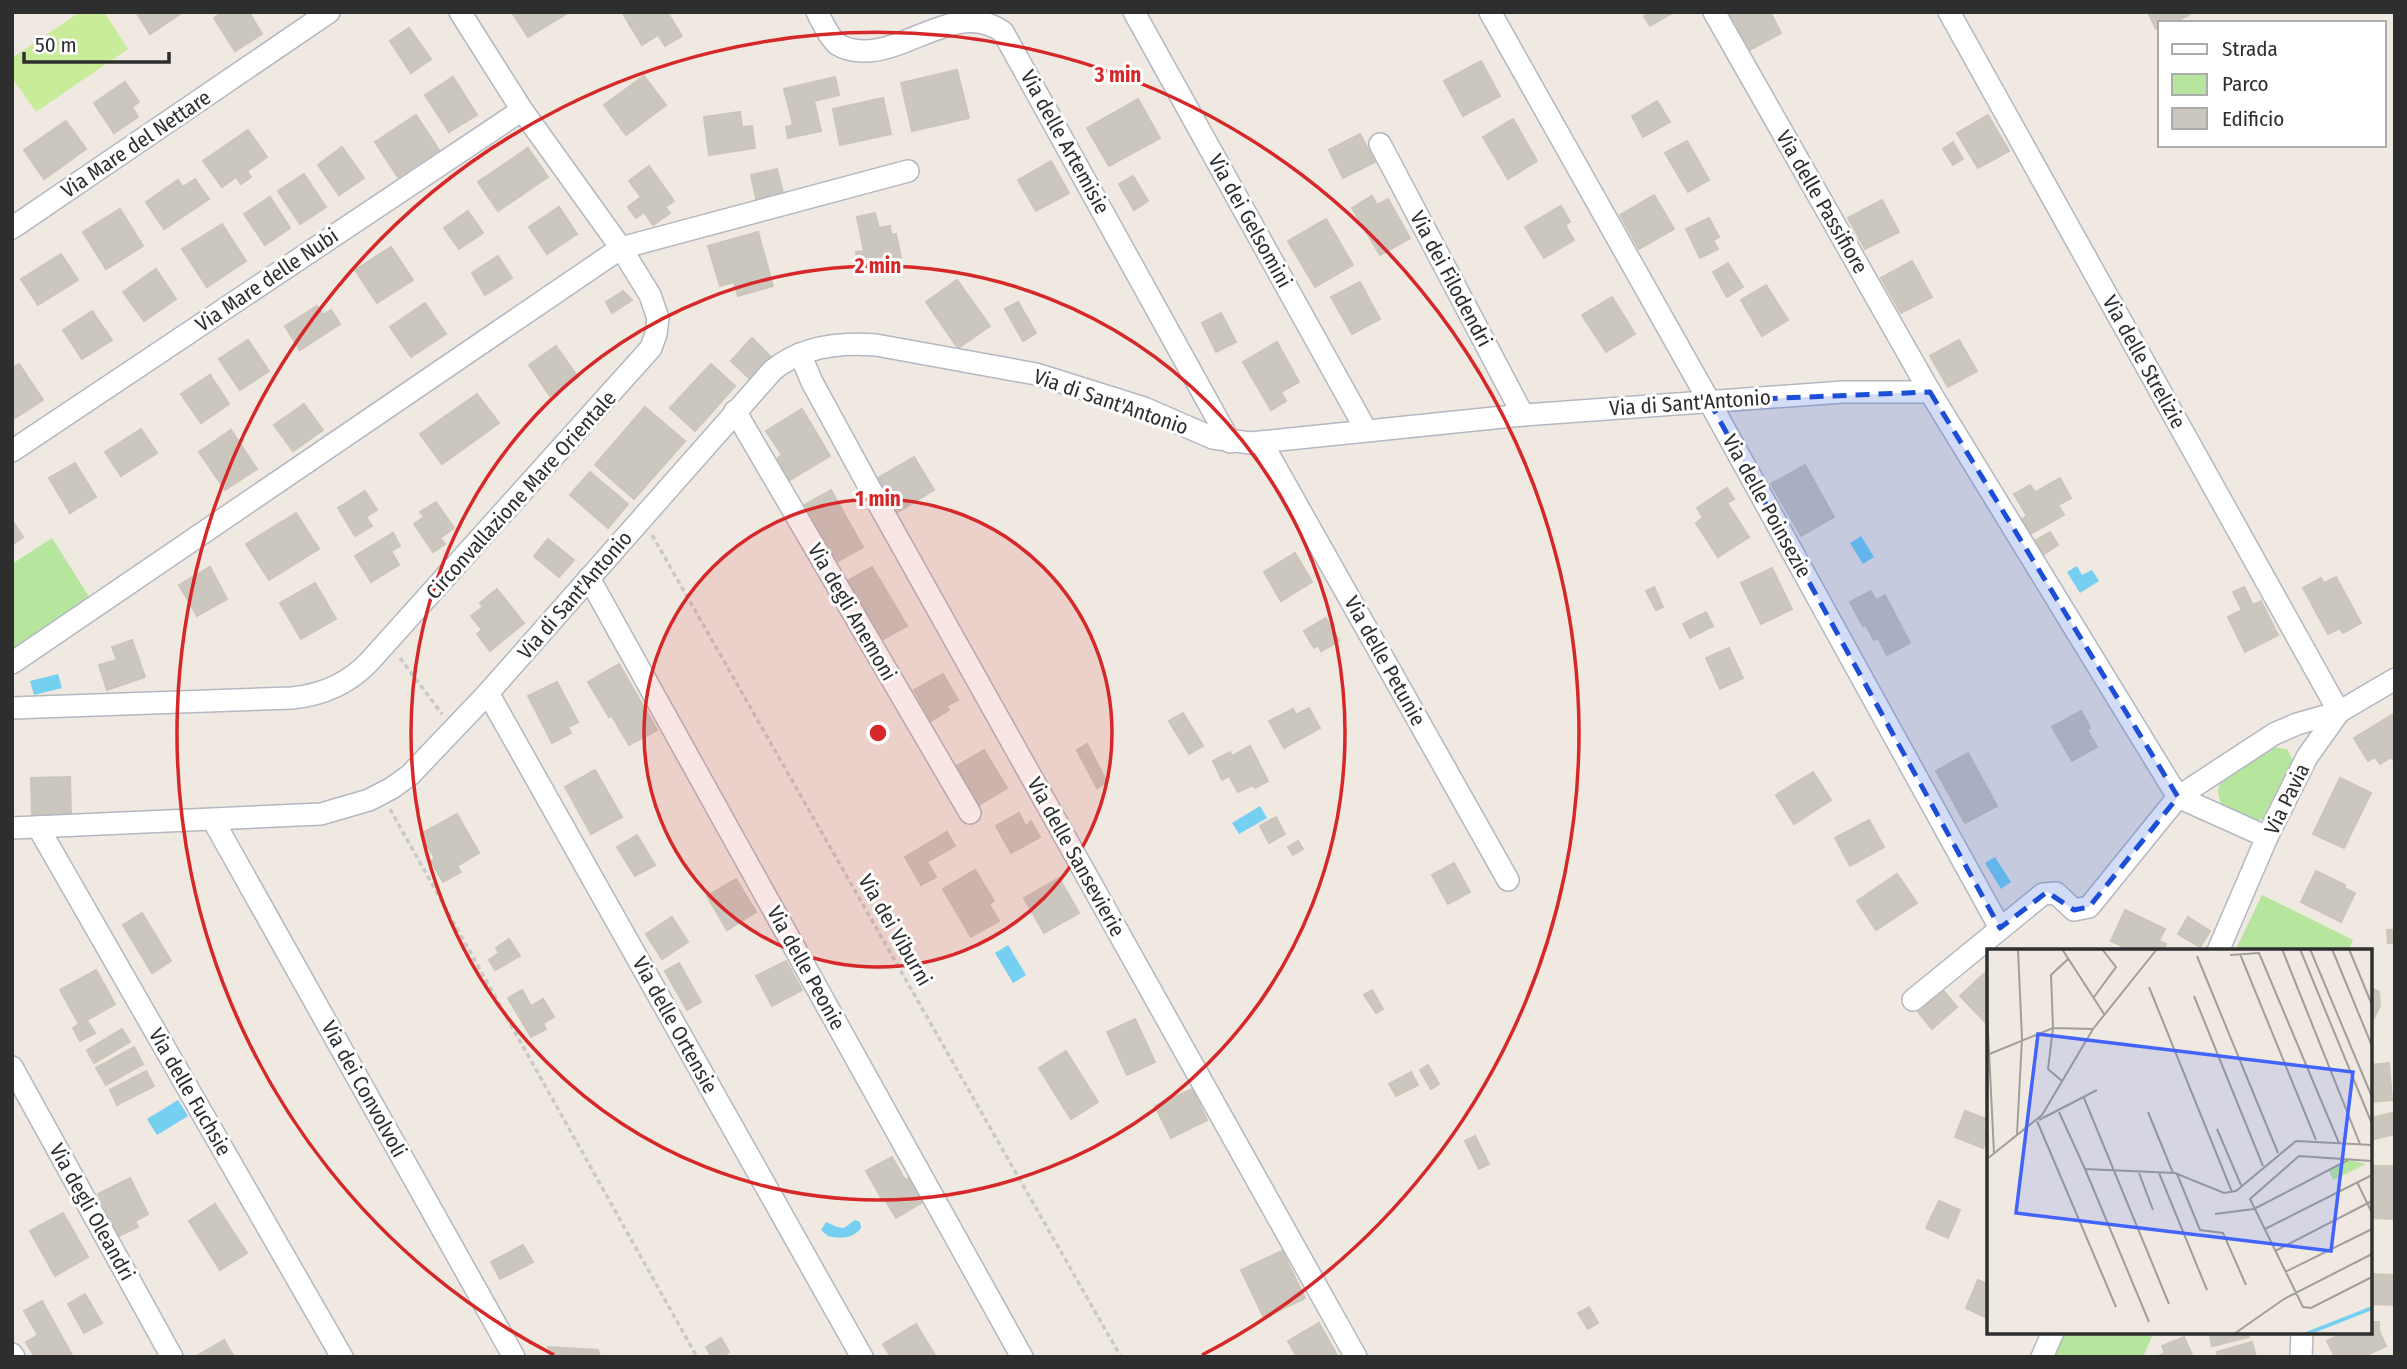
<svg xmlns="http://www.w3.org/2000/svg" width="2407" height="1369" font-family="'Fira Sans Condensed',sans-serif">
<style>
.green{fill:#b6e59e}
.pitch{fill:#c9ec9a}
.water{fill:#75cff0}
.building{fill:#cbc7bf;stroke:#cbc5ba;stroke-width:2}
.lines{fill:none;stroke-linecap:round;stroke-linejoin:round}
.minor-casing{stroke:#b4b7c1;stroke-width:24}
.path{stroke:#c9c9c9;stroke-width:3.5;stroke-dasharray:5 3.5;stroke-linecap:butt}
.minor{stroke:#fff;stroke-width:21}
.marked{fill:#1d4ed8;fill-opacity:0.2;stroke:#1d4ed8;stroke-width:5;stroke-dasharray:14 9;stroke-linejoin:round}
.ring{fill:none;stroke:#d62828;stroke-width:3.5}
.labels{text-anchor:middle;stroke-width:6;stroke-linejoin:round;paint-order:stroke}
.street-label{font-size:21px;fill:#2e2e2e;stroke:#fff}
.inset-river{fill:none;stroke:#75cff0;stroke-width:3.5}
.inset-road{fill:none;stroke:#a29e99;stroke-width:2}
.view{fill:#4264fb;fill-opacity:0.15;stroke:#4264fb;stroke-width:3.5}
.inset-edge{fill:none;stroke:#2e2e2e;stroke-width:3.5}
.centre{fill:#d62828;stroke:#fff;stroke-width:3.5}
.ring-label{font-size:21px;text-anchor:middle;font-weight:bold;fill:#d62828;stroke:#fff;stroke-width:6;stroke-linejoin:round;paint-order:stroke}
</style>
<rect width="100%" height="100%" fill="#efe9e1"/>
<g class="green">
<polygon points="52,538 91,600 12,656 12,564"/>
<path d="M 2273,747 L 2287,749 L 2295,765 L 2269,816 L 2256,821 L 2223,807 C 2203,773 2250,759 2273,747 Z"/>
<polygon points="2262,895 2353,940 2348,951 2235,951"/>
<polygon points="2063,1332 2154,1332 2143,1357 2052,1357"/>
</g>
<polygon class="pitch" points="80,12 104,12 128,49 36,112 12,78 12,58"/>
<g class="water">
<polygon points="1861,536 1874,557 1863,564 1850,543"/>
<polygon points="2077,566 2082,575 2092,570 2099,581 2080,593 2067,572"/>
<polygon points="58,674 62,688 34,695 30,681"/>
<polygon points="1260,806 1267,818 1239,834 1232,823"/>
<polygon points="1995,857 2011,882 2001,889 1985,863"/>
<polygon points="1008,945 1026,975 1013,983 995,953"/>
<polygon points="178,1100 188,1116 157,1135 147,1119"/>
<path d="M 855,1220 L 860,1222 L 861,1228 C 853,1239 840,1239 828,1236 L 821,1230 L 826,1222 L 837,1227 L 844,1228 Z"/>
</g>
<g class="building">
<polygon points="136,12 183,12 150,34"/>
<polygon points="223,12 249,12 262,34 235,51 214,18"/>
<polygon points="516,12 565,12 566,14 528,37 513,14"/>
<polygon points="622,12 667,12 682,36 665,46 658,35 642,45"/>
<polygon points="1646,12 1674,12 1650,26 1644,16 1647,14"/>
<polygon points="1729,12 1774,12 1771,14 1781,33 1750,50"/>
<polygon points="2148,12 2187,12 2189,15 2180,19 2182,23 2160,23 2160,27 2156,29"/>
<polygon points="409,28 431,59 411,73 390,41"/>
<polygon points="1481,61 1500,96 1463,116 1444,81"/>
<polygon points="957,70 969,118 912,131 901,83"/>
<polygon points="644,76 666,105 626,135 604,105"/>
<polygon points="453,77 477,115 449,132 425,95"/>
<polygon points="835,77 839,95 814,101 821,131 788,138 786,127 793,125 784,89"/>
<polygon points="125,82 139,102 132,107 138,117 114,133 94,103"/>
<polygon points="883,98 891,134 840,145 833,109"/>
<polygon points="1138,99 1160,138 1109,166 1087,128"/>
<polygon points="1657,101 1670,122 1643,137 1632,116"/>
<polygon points="740,112 742,127 752,126 755,148 709,155 704,117"/>
<polygon points="416,115 439,150 398,177 375,142"/>
<polygon points="1988,115 2009,151 1978,168 1957,133"/>
<polygon points="1513,119 1537,161 1508,179 1483,137"/>
<polygon points="66,121 86,149 44,179 24,150"/>
<polygon points="248,130 267,157 247,171 251,177 241,184 236,177 222,187 203,161"/>
<polygon points="1360,134 1375,162 1343,178 1329,150"/>
<polygon points="1687,141 1709,180 1688,192 1665,153"/>
<polygon points="1953,142 1963,159 1953,165 1943,149"/>
<polygon points="342,147 364,178 339,195 318,165"/>
<polygon points="528,148 548,177 498,211 478,182"/>
<polygon points="1051,161 1069,193 1036,211 1018,180"/>
<polygon points="649,166 674,201 665,207 670,213 653,225 644,212 636,218 628,207 641,197 629,181"/>
<polygon points="777,169 784,197 757,203 751,175"/>
<polygon points="304,174 326,207 300,224 278,191"/>
<polygon points="1133,176 1148,201 1134,210 1119,184"/>
<polygon points="195,179 209,199 164,229 146,202 178,180 183,187"/>
<polygon points="1654,195 1674,229 1639,249 1620,215"/>
<polygon points="1372,196 1377,205 1388,199 1410,238 1380,255 1352,208"/>
<polygon points="270,197 290,228 265,245 244,214"/>
<polygon points="1882,200 1899,232 1865,249 1848,218"/>
<polygon points="1561,206 1570,222 1565,225 1574,240 1544,258 1525,227"/>
<polygon points="559,207 577,234 547,254 529,227"/>
<polygon points="120,209 143,246 106,269 83,232"/>
<polygon points="468,211 483,233 459,249 444,228"/>
<polygon points="875,213 879,228 890,226 891,235 896,234 901,258 859,267 856,252 864,251 857,217"/>
<polygon points="1709,218 1719,237 1713,240 1718,249 1700,258 1686,229"/>
<polygon points="1326,219 1353,265 1315,287 1288,241"/>
<polygon points="222,224 246,261 207,287 182,249"/>
<polygon points="758,232 773,286 738,296 734,282 720,286 708,246"/>
<polygon points="391,247 413,280 377,303 355,270"/>
<polygon points="61,254 78,280 38,305 21,279"/>
<polygon points="498,256 512,278 485,295 472,273"/>
<polygon points="1912,261 1932,297 1901,313 1881,278"/>
<polygon points="1728,263 1743,287 1727,297 1713,272"/>
<polygon points="156,269 176,299 144,321 123,292"/>
<polygon points="957,280 990,326 958,348 926,302"/>
<polygon points="1360,282 1380,319 1352,334 1331,297"/>
<polygon points="1766,285 1788,320 1762,336 1741,300"/>
<polygon points="623,291 632,300 612,313 606,302"/>
<polygon points="1612,297 1635,334 1606,352 1582,315"/>
<polygon points="1018,302 1036,333 1023,341 1005,309"/>
<polygon points="425,303 446,334 411,357 390,327"/>
<polygon points="317,306 323,315 331,310 340,324 300,350 285,326"/>
<polygon points="92,311 112,340 82,359 63,330"/>
<polygon points="1221,313 1236,342 1216,352 1202,323"/>
<polygon points="752,338 770,356 751,380 731,361"/>
<polygon points="248,340 269,371 240,390 219,359"/>
<polygon points="1959,340 1977,371 1948,387 1930,356"/>
<polygon points="1277,342 1299,382 1281,392 1286,401 1271,410 1243,362"/>
<polygon points="556,346 578,377 550,396 529,365"/>
<polygon points="19,364 43,400 12,420 12,368"/>
<polygon points="711,364 735,386 695,431 670,408"/>
<polygon points="210,375 229,404 201,423 181,394"/>
<polygon points="477,394 499,423 442,464 420,434"/>
<polygon points="304,404 323,430 293,451 274,425"/>
<polygon points="645,407 685,441 634,499 595,465"/>
<polygon points="802,409 830,456 785,483 772,462 782,455 766,431"/>
<polygon points="141,429 157,453 121,476 105,452"/>
<polygon points="231,430 257,469 225,490 199,452"/>
<polygon points="914,457 934,490 896,513 876,479"/>
<polygon points="75,463 96,497 70,513 49,478"/>
<polygon points="1805,465 1834,517 1801,536 1771,484"/>
<polygon points="590,472 628,504 608,528 570,495"/>
<polygon points="2060,478 2071,498 2058,505 2064,515 2025,537 2017,522 2027,516 2014,494 2030,485 2035,492"/>
<polygon points="1727,488 1734,499 1727,503 1749,537 1718,557 1696,523 1703,518 1697,508"/>
<polygon points="831,490 863,547 835,563 803,506"/>
<polygon points="365,491 377,510 366,517 372,526 355,536 338,508"/>
<polygon points="436,502 454,528 440,538 445,544 433,552 414,524 424,517 420,512"/>
<polygon points="296,513 319,549 269,580 246,544"/>
<polygon points="12,520 23,537 12,545"/>
<polygon points="2050,532 2058,545 2044,554 2036,540"/>
<polygon points="393,533 400,546 391,551 399,565 371,582 355,556"/>
<polygon points="548,539 574,560 559,577 534,556"/>
<polygon points="1295,553 1312,582 1281,601 1264,572"/>
<polygon points="210,567 227,599 197,616 179,585"/>
<polygon points="872,567 907,626 880,641 845,582"/>
<polygon points="1772,568 1792,609 1761,624 1741,583"/>
<polygon points="2336,577 2361,623 2343,633 2340,628 2328,634 2303,588 2321,578 2324,583"/>
<polygon points="315,583 336,619 301,639 280,603"/>
<polygon points="1654,587 1663,607 1656,610 1646,591"/>
<polygon points="2244,587 2253,605 2261,601 2278,635 2245,652 2228,617 2242,610 2233,592"/>
<polygon points="497,589 524,623 490,651 477,634 482,630 471,616 483,607 480,603"/>
<polygon points="1871,591 1876,600 1885,595 1910,643 1887,655 1878,638 1874,640 1866,625 1863,626 1850,602"/>
<polygon points="1706,612 1713,626 1690,638 1683,624"/>
<polygon points="1326,618 1339,641 1321,651 1318,645 1314,648 1304,631"/>
<polygon points="132,640 145,677 107,690 99,665 117,660 112,647"/>
<polygon points="1729,648 1743,678 1720,689 1706,658"/>
<polygon points="619,664 657,730 629,745 612,716 609,717 588,682"/>
<polygon points="943,674 958,700 946,706 949,710 931,721 914,690"/>
<polygon points="557,682 578,722 568,727 571,733 552,743 528,696"/>
<polygon points="1309,708 1320,728 1284,748 1269,721 1293,709 1296,715"/>
<polygon points="2081,711 2090,728 2087,730 2097,747 2072,761 2052,727"/>
<polygon points="1183,713 1203,746 1189,754 1169,721"/>
<polygon points="2395,713 2395,762 2391,757 2380,764 2375,757 2368,761 2354,738"/>
<polygon points="1087,744 1107,782 1097,788 1077,750"/>
<polygon points="1250,746 1268,781 1255,788 1253,785 1238,792 1229,776 1222,780 1213,761 1230,752 1232,756"/>
<polygon points="984,750 1007,788 979,805 955,767"/>
<polygon points="1968,753 1997,806 1965,823 1936,771"/>
<polygon points="595,770 622,817 591,834 565,787"/>
<polygon points="1813,772 1831,800 1794,824 1776,795"/>
<polygon points="70,777 71,814 32,816 31,778"/>
<polygon points="2340,778 2371,793 2344,848 2313,834"/>
<polygon points="1019,813 1026,827 1031,821 1040,837 1011,853 996,826"/>
<polygon points="457,814 479,853 457,866 461,872 443,882 431,861 435,859 421,834"/>
<polygon points="1276,817 1285,834 1269,843 1260,826"/>
<polygon points="1869,820 1884,847 1850,866 1835,838"/>
<polygon points="947,832 955,846 927,862 936,877 921,885 905,857"/>
<polygon points="637,835 655,865 635,876 617,847"/>
<polygon points="1298,841 1303,849 1293,855 1288,847"/>
<polygon points="1454,863 1470,892 1448,904 1432,875"/>
<polygon points="975,870 994,901 989,904 999,921 971,937 943,889"/>
<polygon points="2316,871 2345,885 2344,888 2355,893 2341,922 2301,902"/>
<polygon points="1897,874 1917,903 1876,930 1857,901"/>
<polygon points="1059,878 1079,913 1044,933 1024,898"/>
<polygon points="736,879 756,912 727,930 707,896"/>
<polygon points="2125,910 2165,929 2159,941 2166,944 2163,951 2119,951 2122,946 2111,941"/>
<polygon points="142,913 171,961 152,973 123,925"/>
<polygon points="672,917 688,942 662,959 646,934"/>
<polygon points="2188,917 2210,931 2200,947 2178,934"/>
<polygon points="2387,930 2395,930 2395,943 2388,943"/>
<polygon points="509,939 520,956 495,970 489,960 499,953 496,948"/>
<polygon points="786,961 802,990 772,1006 756,976"/>
<polygon points="679,963 701,1002 687,1010 665,971"/>
<polygon points="1989,969 1989,1023 1987,1024 1960,996"/>
<polygon points="96,970 115,1004 87,1020 95,1033 80,1041 73,1028 79,1024 60,990"/>
<polygon points="1940,987 1957,1007 1932,1029 1915,1008"/>
<polygon points="2370,987 2379,992 2380,1006 2370,1026"/>
<polygon points="522,990 531,1006 543,999 554,1017 543,1023 546,1029 531,1037 508,998"/>
<polygon points="1372,990 1383,1009 1376,1013 1364,995"/>
<polygon points="1135,1019 1155,1062 1127,1075 1107,1032"/>
<polygon points="122,1029 130,1042 94,1063 87,1050"/>
<polygon points="134,1047 143,1064 106,1085 96,1068"/>
<polygon points="1066,1051 1098,1102 1071,1119 1039,1068"/>
<polygon points="2389,1063 2392,1100 2370,1102 2370,1065"/>
<polygon points="1428,1065 1439,1084 1431,1089 1420,1070"/>
<polygon points="146,1071 154,1086 117,1105 110,1090"/>
<polygon points="1411,1072 1418,1085 1396,1096 1389,1084"/>
<polygon points="1192,1089 1207,1120 1171,1138 1155,1106"/>
<polygon points="1965,1111 1989,1120 1989,1133 1983,1148 1955,1137"/>
<polygon points="2392,1113 2395,1134 2370,1140 2370,1118"/>
<polygon points="1475,1136 1489,1164 1479,1169 1465,1141"/>
<polygon points="892,1157 905,1180 909,1178 923,1202 896,1218 884,1198 882,1199 866,1171"/>
<polygon points="2370,1166 2395,1166 2395,1219 2370,1218"/>
<polygon points="130,1178 148,1214 135,1221 138,1227 119,1236 98,1194"/>
<polygon points="1939,1201 1960,1210 1948,1238 1926,1228"/>
<polygon points="215,1204 247,1253 220,1270 189,1221"/>
<polygon points="63,1213 88,1257 55,1276 30,1231"/>
<polygon points="523,1245 533,1262 500,1279 491,1262"/>
<polygon points="1282,1251 1305,1298 1264,1318 1241,1270"/>
<polygon points="2370,1274 2395,1275 2395,1305 2370,1304"/>
<polygon points="1978,1280 1989,1285 1989,1319 1966,1308"/>
<polygon points="85,1294 102,1323 84,1333 68,1304"/>
<polygon points="42,1301 73,1357 35,1357 26,1342 38,1335 24,1311"/>
<polygon points="1589,1307 1598,1323 1588,1329 1578,1313"/>
<polygon points="2370,1322 2379,1322 2379,1331 2386,1346 2363,1357 2335,1357 2327,1341 2345,1332 2370,1332"/>
<polygon points="1319,1323 1338,1357 1297,1357 1288,1341"/>
<polygon points="916,1324 936,1357 891,1357 883,1344"/>
<polygon points="2209,1332 2247,1332 2249,1337 2212,1346"/>
<polygon points="2184,1337 2193,1357 2156,1357 2165,1353 2162,1346"/>
<polygon points="721,1338 729,1352 722,1357 712,1357 706,1347"/>
<polygon points="224,1340 234,1357 195,1357"/>
<polygon points="2252,1342 2256,1357 2218,1357 2217,1352"/>
<polygon points="548,1347 598,1350 600,1357 552,1357"/>
</g>
<g class="lines">
<defs>
<g id="minor">
<path d="M 817,12 C 823,23 828,36 837,44 C 845,49 854,51 863,51 C 910,52 958,0 1003,32 L 1230,442"/>
<polyline points="1134,12 1366,430"/>
<polyline points="1490,12 1709,401 2000,928"/>
<polyline points="1714,12 1930,392"/>
<polyline points="1949,12 2339,712"/>
<polyline points="1380,144 1523,415"/>
<polyline points="12,228 329,12"/>
<polyline points="800,354 812,382 873,494 1356,1357"/>
<polyline points="735,411 970,813"/>
<polyline points="1262,443 1508,880"/>
<polyline points="12,451 522,110"/>
<polyline points="589,578 1022,1357"/>
<polyline points="12,663 621,248 908,171"/>
<polyline points="488,693 862,1357"/>
<path d="M 12,708 L 292,698 C 322,695 348,684 369,662 L 651,348 L 656,334 L 658,318 L 650,295 L 621,248 L 522,110 L 460,12"/>
<polyline points="2178,797 2267,837"/>
<polyline points="213,820 514,1357"/>
<polyline points="38,827 342,1357"/>
<path d="M 12,828 L 321,814 L 369,800 L 392,788 L 410,775 L 488,693 L 773,370 C 802,346 840,342 876,345 L 1036,374 L 1144,408 L 1213,438 L 1250,443 L 1523,415 L 1843,392 L 1930,392 L 2178,797"/>
<polyline points="2218,951 2267,837 2307,757 2339,712 2395,679"/>
<polyline points="1913,1000 2043,894 2056,893 2074,910 2089,907 2178,797 2274,734 2297,724 2339,712"/>
<polyline points="12,1067 172,1357"/>
<polyline points="12,1354 14,1357"/>
<polyline points="2042,1357 2053,1332"/>
<polyline points="2301,1357 2302,1332"/>
</g>
</defs>
<use href="#minor" class="minor-casing"/>
<g class="path">
<polyline points="652,535 1121,1357"/>
<polyline points="400,658 442,714"/>
<polyline points="390,809 697,1357"/>
</g>
<use href="#minor" class="minor"/>
</g>
<path class="marked" d="M 1930,392 L 2178,797 L 2089,907 L 2074,910 L 2047,892 L 2000,928 L 1709,401 Z"/>
<circle cx="878" cy="733" r="234" fill="#d62828" fill-opacity=".12"/>
<g class="ring">
<circle cx="878" cy="733" r="234"/>
<circle cx="878" cy="733" r="467"/>
<path d="M554 1355A701 701 0 1 1 1202 1355"/>
</g>
<g class="labels">
<g class="street-label">
<text transform="translate(1065 142) rotate(61)" y="7">Via delle Artemisie</text>
<text transform="translate(136 144) rotate(-34)" y="7">Via Mare del Nettare</text>
<text transform="translate(1822 202) rotate(60)" y="7">Via delle Passifiore</text>
<text transform="translate(1250 221) rotate(61)" y="7">Via dei Gelsomini</text>
<text transform="translate(1451 279) rotate(62)" y="7">Via dei Filodendri</text>
<text transform="translate(267 280) rotate(-34)" y="7">Via Mare delle Nubi</text>
<text transform="translate(2144 362) rotate(61)" y="7">Via delle Strelizie</text>
<text transform="translate(1111 402) rotate(19)" y="7">Via di Sant'Antonio</text>
<text transform="translate(1690 403) rotate(-4)" y="7">Via di Sant'Antonio</text>
<text transform="translate(521 495) rotate(-48)" y="7">Circonvallazione Mare Orientale</text>
<text transform="translate(1767 506) rotate(61)" y="7">Via delle Poinsezie</text>
<text transform="translate(575 595) rotate(-49)" y="7">Via di Sant'Antonio</text>
<text transform="translate(852 612) rotate(60)" y="7">Via degli Anemoni</text>
<text transform="translate(1385 661) rotate(61)" y="7">Via delle Petunie</text>
<text transform="translate(2287 799) rotate(-64)" y="7">Via Pavia</text>
<text transform="translate(1076 857) rotate(61)" y="7">Via delle Sansevierie</text>
<text transform="translate(895 930) rotate(60)" y="7">Via dei Viburni</text>
<text transform="translate(806 968) rotate(61)" y="7">Via delle Peonie</text>
<text transform="translate(675 1025) rotate(61)" y="7">Via delle Ortensie</text>
<text transform="translate(364 1089) rotate(61)" y="7">Via dei Convolvoli</text>
<text transform="translate(190 1092) rotate(60)" y="7">Via delle Fuchsie</text>
<text transform="translate(92 1212) rotate(61)" y="7">Via degli Oleandri</text>
</g>
</g>
<g transform="translate(1987 949)">
<rect width="385" height="385" fill="#efe9e1"/>
<path d="M 363,211 L 379,215 L 346,231 L 342,222 Z" fill="#b6e59e"/>
<path class="inset-river" d="M 319,385 L 385,359"/>
<path class="inset-road" d="M 75,0 L 117,65M 295,0 L 373,195M 313,0 L 385,175M 323,0 L 385,148M 345,0 L 385,97M 362,0 L 385,56M 253,5 L 329,191M 243,6 L 272,4 L 352,194M 210,7 L 291,204M 162,38 L 245,243M 207,47 L 276,217M 107,48 L 129,18 L 115,0M 0,62 L 7,204M 0,106 L 66,79 L 106,80M 75,132 L 61,120 L 66,79 L 64,26 L 81,10M 97,149 L 182,355M 72,163 L 98,220 L 188,224 L 237,244 L 249,242 L 309,192 L 385,196M 161,163 L 186,224M 52,171 L 110,141M 50,172 L 129,358M 230,180 L 254,236M 30,185 L 35,90 L 31,0M 0,210 L 55,166 L 106,80 L 170,0M 385,212 L 312,207 L 263,250 L 316,358 L 324,359 L 385,328M 98,220 L 162,373M 152,224 L 166,261M 172,224 L 220,341M 190,225 L 213,281 L 236,284 L 259,336M 370,233 L 385,264M 228,265 L 267,260 L 361,211M 278,280 L 385,226M 288,302 L 385,252M 298,323 L 385,280M 247,385 L 297,350 L 385,305"/>
<path class="view" d="M 51,85 L 366,123 L 344,302 L 29,264 Z"/>
<rect width="385" height="385" class="inset-edge"/>
</g>
<circle cx="878" cy="733" r="10" class="centre"/>
<g class="ring-label">
<text x="1118" y="82">3 min</text>
<text x="878" y="273">2 min</text>
<text x="878" y="506">1 min</text>
</g>
<rect width="2407" height="1369" fill="none" stroke="#2e2e2e" stroke-width="28"/>
<rect x="2158" y="21" width="228" height="126" fill="#ffffff" stroke="#ababab" stroke-width="2"/>
<rect x="2172" y="44" width="35" height="10" fill="#ffffff" stroke="#ababab" stroke-width="2"/>
<text x="2222" y="56" font-size="21" fill="#2e2e2e">Strada</text>
<rect x="2172" y="74" width="35" height="21" fill="#b6e59e" stroke="#ababab" stroke-width="2"/>
<text x="2222" y="91" font-size="21" fill="#2e2e2e">Parco</text>
<rect x="2172" y="108" width="35" height="21" fill="#cbc7bf" stroke="#ababab" stroke-width="2"/>
<text x="2222" y="126" font-size="21" fill="#2e2e2e">Edificio</text>
<path d="M24 52v10h145v-10" fill="none" stroke="#2e2e2e" stroke-width="3.5"/>
<text x="35" y="52" font-size="21" fill="#2e2e2e" stroke="#ffffff" stroke-width="5" paint-order="stroke">50 m</text>
</svg>
